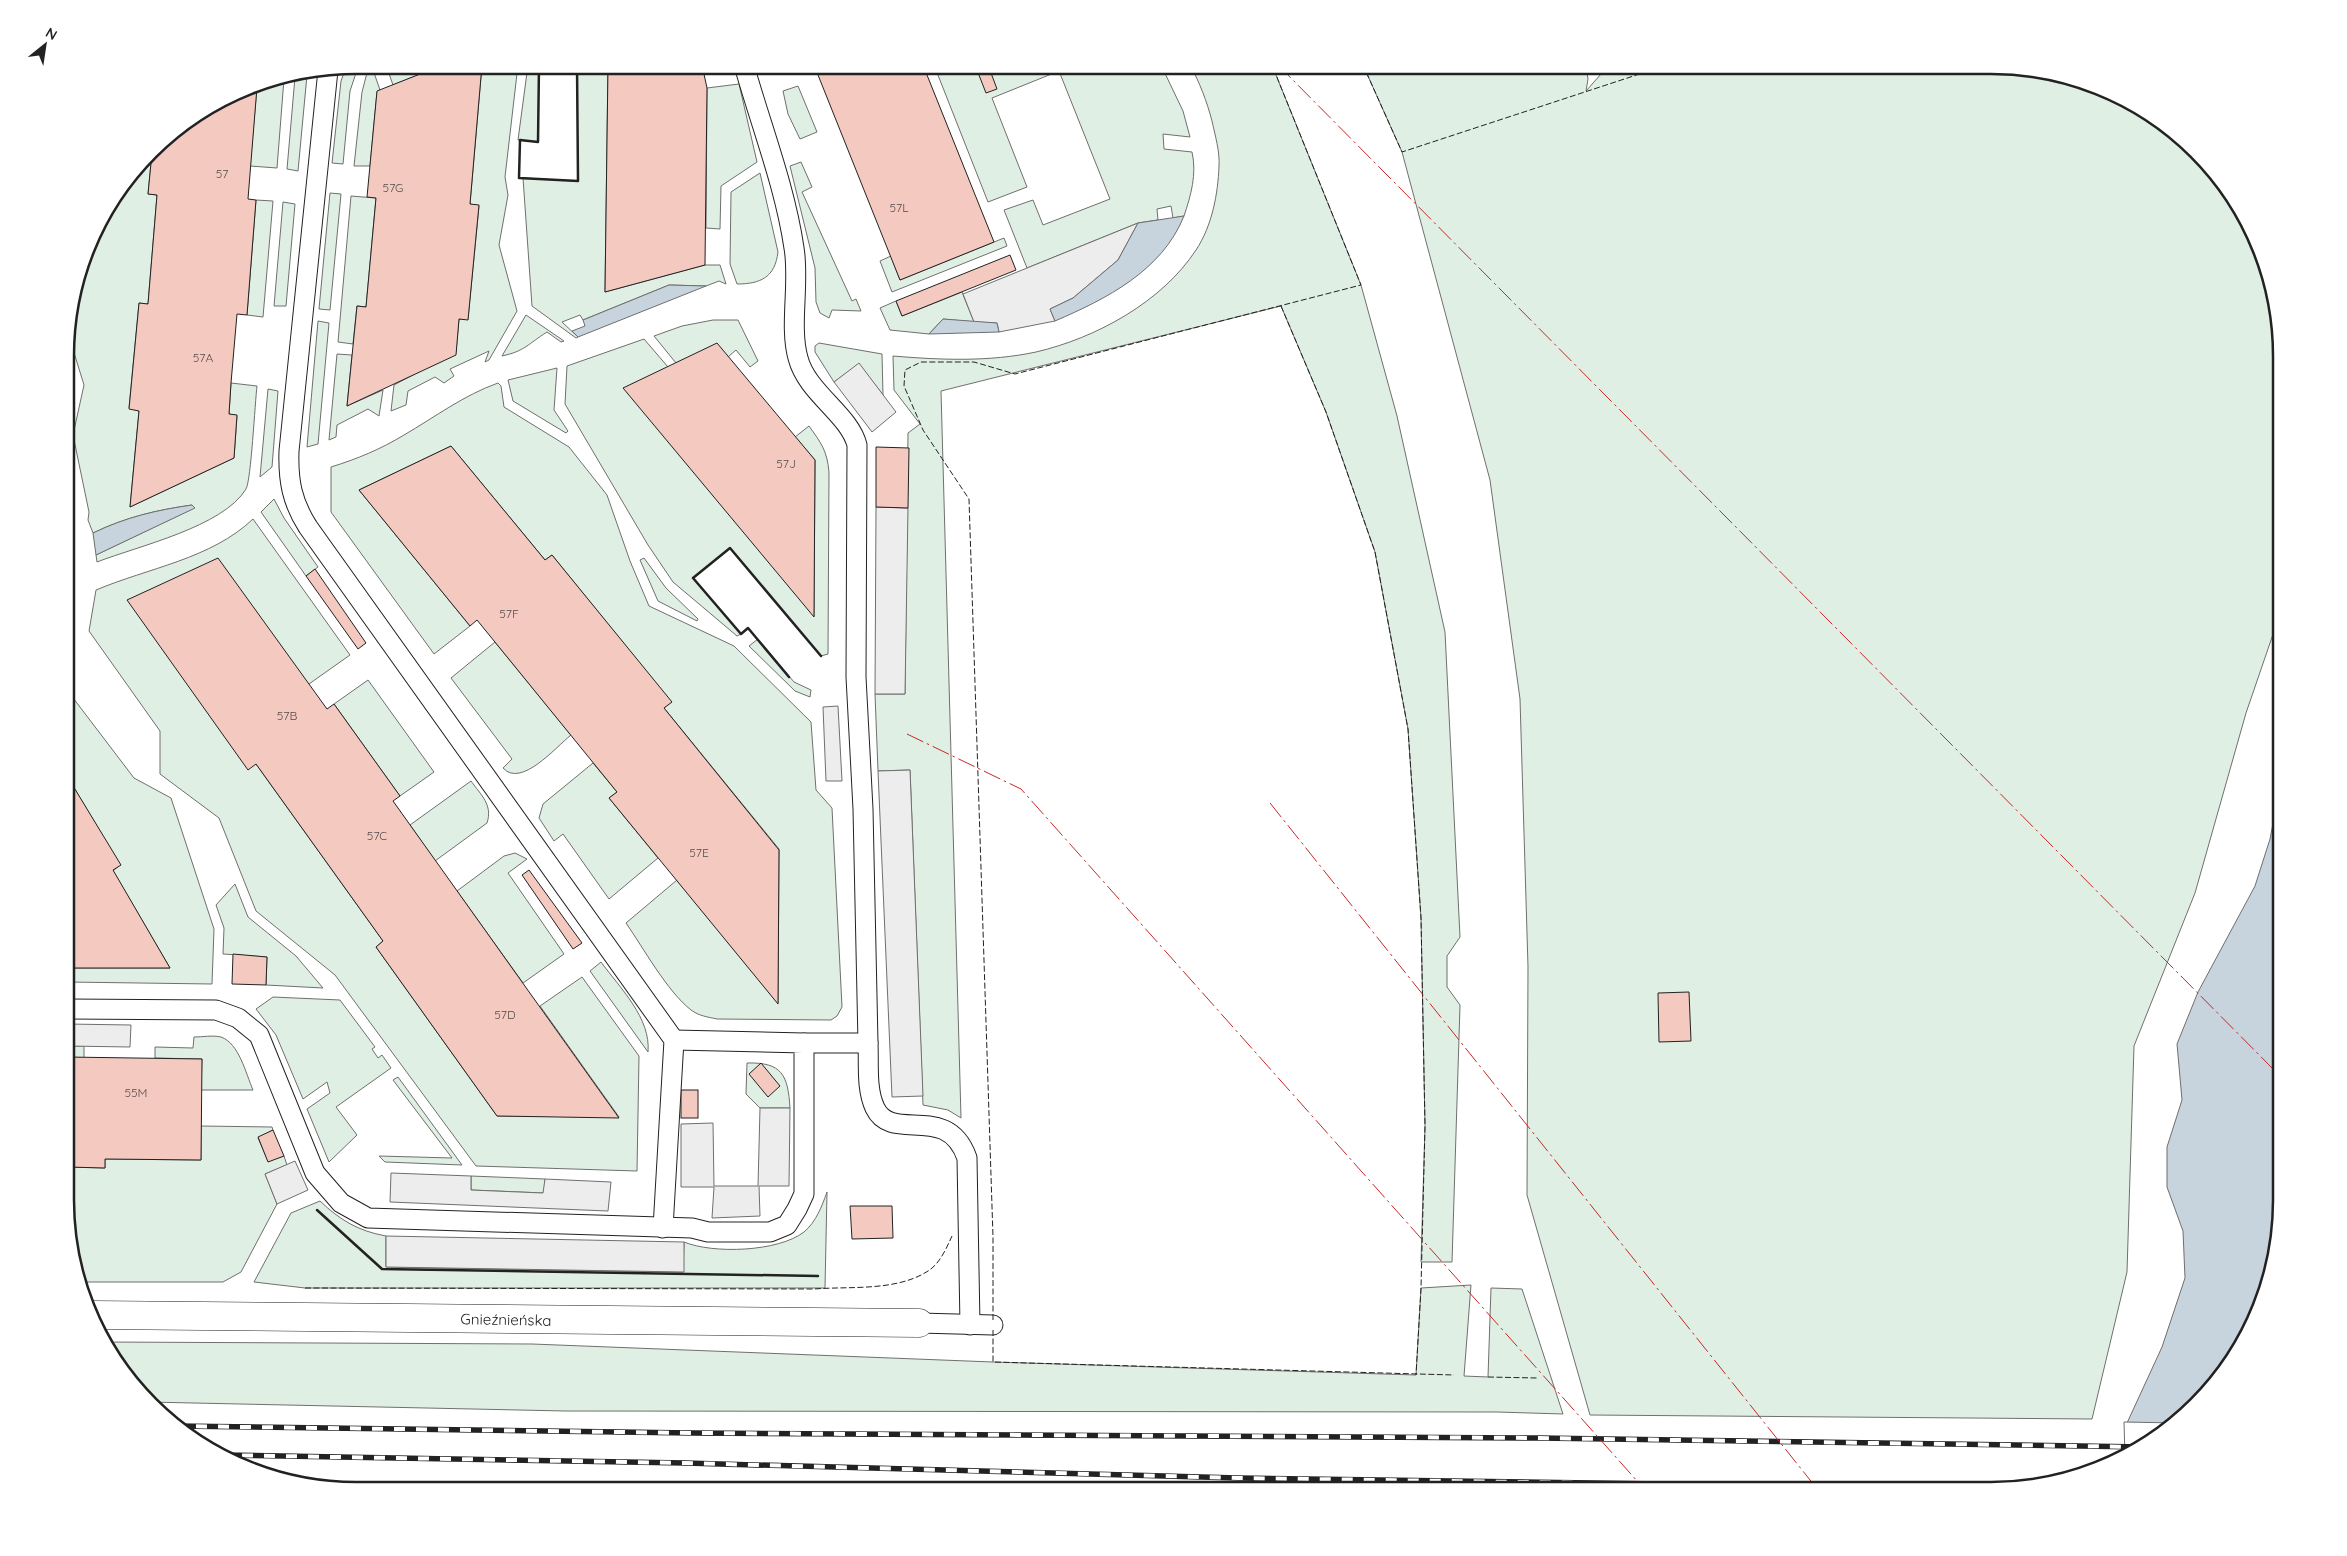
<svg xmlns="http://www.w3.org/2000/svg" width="2347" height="1556" font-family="Quicksand,sans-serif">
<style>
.green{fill:#e0efe3;stroke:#6f6f6f}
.parking{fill:#ededed;stroke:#6f6f6f}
.water{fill:#c7d3dd;stroke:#6f6f6f}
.pier{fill:#fff;stroke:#6f6f6f}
.building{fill:#f3c9c0;stroke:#222}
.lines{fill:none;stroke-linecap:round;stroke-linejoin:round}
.service-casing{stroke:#222;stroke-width:21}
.minor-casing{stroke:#222;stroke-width:29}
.service{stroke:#fff;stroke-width:19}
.minor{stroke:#fff;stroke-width:28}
.rail-casing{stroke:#222;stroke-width:5.5}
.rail{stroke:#fff;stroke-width:4;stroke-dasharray:11;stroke-linecap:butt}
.fence{stroke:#222;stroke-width:1;stroke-dasharray:6 2.5;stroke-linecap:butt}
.wall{stroke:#222;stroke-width:2.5}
.power{stroke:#c62828;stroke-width:1;stroke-dasharray:18 4 2.5 4;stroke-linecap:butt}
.labels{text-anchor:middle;stroke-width:4;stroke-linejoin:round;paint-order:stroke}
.number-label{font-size:12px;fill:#564c4a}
.street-label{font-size:15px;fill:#222;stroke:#fff}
.rim{fill:none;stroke:#222;stroke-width:2.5}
</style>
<rect width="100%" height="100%" fill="#fff"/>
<g class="green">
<polygon points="386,65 443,65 393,85"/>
<polygon points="482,65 518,65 505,177 508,195 499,245 517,311 489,360 485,362 489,351 450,369 454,376 444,383 435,377 408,391 406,405 391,411 394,385 456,352 459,319 468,319 479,206 470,204"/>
<polygon points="528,65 539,65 538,142 518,140"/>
<polygon points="577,65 608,65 605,292 705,265 720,265 726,284 719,281 706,286 669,285 583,320 580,315 562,322 578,337 576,338 532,306 523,178 578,181"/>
<path d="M 934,65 L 1161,65 L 1183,111 L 1190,137 L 1163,134 L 1164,149 L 1192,152 C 1197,174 1191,195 1184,216 L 1173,218 L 1171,206 L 1157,209 L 1158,220 L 1138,223 L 1027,268 L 1004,210 L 1033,200 L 1043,225 L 1110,199 L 1059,71 L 992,98 L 1027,187 L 988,202 Z"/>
<path d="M 1190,65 L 1272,65 L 1361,285 L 1397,416 L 1445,632 L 1460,937 L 1447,956 L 1447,987 L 1460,1005 L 1452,1262 L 1421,1262 L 1425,1126 L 1421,918 L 1408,729 L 1375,552 L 1326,412 L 1281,306 L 941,391 L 961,1118 L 948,1110 L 923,1105 L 910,770 L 878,771 L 875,694 L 905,694 L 908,433 L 920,424 L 894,390 L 893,356 C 941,360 989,362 1036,352 C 1096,338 1162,302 1196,250 C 1212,226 1218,194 1219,166 C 1220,152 1215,135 1212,121 C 1207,102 1200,83 1190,65 Z"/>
<polygon points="1363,65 1586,65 1588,79 1586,91 1609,65 1992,65 2085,80 2153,114 2210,164 2243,210 2272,280 2281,337 2281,611 2246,713 2195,893 2134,1046 2127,1272 2092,1419 1590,1415 1527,1195 1528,967 1520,699 1490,480 1402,152"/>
<polygon points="372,67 380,90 377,92 370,166 354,166 362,92 368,69"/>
<polygon points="344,73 356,73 350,91 343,164 332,163 341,81"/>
<polygon points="307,75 298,171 287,169 295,77"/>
<polygon points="284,79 277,168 250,166 257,87 249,86"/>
<polygon points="739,84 757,162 721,186 720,229 706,228 707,88"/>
<polygon points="798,86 817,132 800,139 788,114 783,91"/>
<path d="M 152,153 L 148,194 L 157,195 L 148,304 L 139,303 L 129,408 L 139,411 L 130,507 L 234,458 L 237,416 L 229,414 L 231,383 L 257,386 C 255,402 251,481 246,489 C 223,527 138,546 97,562 L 96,555 L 194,508 L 192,505 C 157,510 126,517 93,533 L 88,520 L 89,512 L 73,435 L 84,385 L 67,330 L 95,227 Z"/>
<polygon points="801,162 812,187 802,192 852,301 856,299 861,311 832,310 829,318 820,313 816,302 815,268 790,166"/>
<path d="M 760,173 L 778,252 C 775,277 761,284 737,284 L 730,264 L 731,192 Z"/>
<polygon points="330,193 341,194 330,310 319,309"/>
<polygon points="351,196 376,198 366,307 357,306 353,344 338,342"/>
<polygon points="256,200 273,201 263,317 247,315"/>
<polygon points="283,202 295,204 286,306 274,306"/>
<polygon points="1004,238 1007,246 892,292 880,261 891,256 900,280"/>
<polygon points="962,292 974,322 943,319 929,334 890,330 880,308 896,301 902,316"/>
<path d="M 526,315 L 564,341 L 561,342 L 547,332 C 528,344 525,351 502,356 Z"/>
<polygon points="713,320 738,320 758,361 750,367 736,350 728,357 676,363 654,336 682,326"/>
<polygon points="318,321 329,323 318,444 307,447"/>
<path d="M 644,339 L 668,367 L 814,616 L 815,460 L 795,437 L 809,426 C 821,443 827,450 829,472 L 828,654 L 821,656 L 730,548 L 693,578 L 741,634 L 737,636 L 673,582 L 648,545 L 565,404 L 567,366 Z"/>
<polygon points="819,343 882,354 883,395 859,364 834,382 815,352 815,346"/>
<polygon points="337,354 352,355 347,406 383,390 379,416 368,409 337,425 336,437 329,440"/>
<polygon points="557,368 554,410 568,431 566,433 513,401 508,380"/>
<path d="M 498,383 L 501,386 L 504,407 L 569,447 L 607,495 L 630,561 L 649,606 L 734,646 L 811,722 L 816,790 L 832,808 L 842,1007 L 837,1016 L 831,1020 L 717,1019 C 708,1017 699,1016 691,1010 C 667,991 644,949 626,923 L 677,880 L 778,1003 L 779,849 L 664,708 L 671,702 L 552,555 L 545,560 L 451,446 L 359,490 L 470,626 L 434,654 L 331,512 L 331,467 C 357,459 381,449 404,435 C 435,417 464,395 498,383 Z"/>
<polygon points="268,389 278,391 272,467 260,477"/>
<polygon points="274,499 284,518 318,567 306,576 261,512"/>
<path d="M 253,519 L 350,655 L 309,684 L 256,764 L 383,941 L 376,947 L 497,1116 L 619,1117 L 540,1006 L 582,977 L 639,1056 L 637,1171 L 476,1166 L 335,975 L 256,911 L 219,818 L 160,774 L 160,731 L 89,631 L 96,590 C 148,568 211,559 253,519 Z"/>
<polygon points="644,558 666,588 698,619 697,621 658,601 640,560"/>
<polygon points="758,639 794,682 811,690 810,697 795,691 749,646"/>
<path d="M 495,642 L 571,735 C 555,748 521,788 503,768 L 512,759 L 451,678 Z"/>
<polygon points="368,680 434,772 400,796 334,704"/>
<polygon points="67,690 134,778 171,798 214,929 212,984 67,982 67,968 170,968 113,871 120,865 67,776"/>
<polygon points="593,763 617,792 609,798 658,858 609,899 563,834 554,841 539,818 543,804"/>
<path d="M 471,781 C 481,795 493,805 487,823 L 435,861 L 410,825 Z"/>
<polygon points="515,853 527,859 508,873 564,954 523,983 457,891 504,856"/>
<polygon points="235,884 248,917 296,956 323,988 266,985 267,957 223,954 224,928 216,905"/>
<path d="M 601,962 C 620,988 651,1018 648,1052 L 590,971 Z"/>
<polygon points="273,997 340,1000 375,1047 372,1049 378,1058 382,1055 391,1068 336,1107 357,1135 329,1162 307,1109 330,1093 327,1082 303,1099 276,1035 256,1009"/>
<path d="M 194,1037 C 202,1037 213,1035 221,1037 C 239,1043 246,1074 253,1090 L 201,1090 L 202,1059 L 155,1058 L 155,1047 L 193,1048 Z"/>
<polygon points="67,1046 84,1046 84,1058 67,1057"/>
<path d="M 747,1063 C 782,1062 788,1075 790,1108 L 760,1108 L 746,1094 Z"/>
<polygon points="398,1077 462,1165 385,1162 379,1156 452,1158 393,1080"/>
<polygon points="201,1126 272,1127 273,1130 258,1138 268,1161 284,1156 287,1165 265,1174 277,1204 241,1272 223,1282 82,1282 67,1238 67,1167 105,1168 105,1159 201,1160"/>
<polygon points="471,1176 545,1179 544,1193 471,1190"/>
<path d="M 827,1192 L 825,1288 L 305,1288 L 254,1282 L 291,1213 L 320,1201 C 340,1220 358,1231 386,1236 L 386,1267 L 683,1272 L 684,1242 C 713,1254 778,1252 804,1232 C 816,1222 822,1206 827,1192 Z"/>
<polygon points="1471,1285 1464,1376 1488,1377 1491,1288 1522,1289 1563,1414 1497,1412 565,1411 147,1402 103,1342 532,1344 993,1362 1416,1375 1421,1288"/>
</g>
<g class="parking">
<polygon points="1138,223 1118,260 1073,298 1050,309 1055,321 999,332 997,323 974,322 963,294"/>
<polygon points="859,363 896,412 872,432 834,382"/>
<polygon points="876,507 908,508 905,694 875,694"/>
<polygon points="838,706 842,781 826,781 823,707"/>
<polygon points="910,770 923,1096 892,1097 878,771"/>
<polygon points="67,1024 131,1025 130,1047 67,1046"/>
<polygon points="760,1108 790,1108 789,1186 759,1186 760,1216 712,1218 714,1187 681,1187 681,1124 713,1123 714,1186 758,1186"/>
<polygon points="295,1161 308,1190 277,1204 265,1174"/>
<polygon points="391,1173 471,1176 471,1190 543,1193 545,1179 611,1182 608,1211 390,1202"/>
<polygon points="386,1236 684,1242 684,1272 386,1267"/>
</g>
<g class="water">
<path d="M 1184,216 C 1162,271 1106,299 1055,321 L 1050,309 L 1073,298 L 1118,260 L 1138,223 Z"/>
<polygon points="669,285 706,286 578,337 572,331 585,326 583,320"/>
<polygon points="943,319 997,323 999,332 929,334"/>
<path d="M 192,505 L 195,508 L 96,555 L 93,533 C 126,517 157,510 192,505 Z"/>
<polygon points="2281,783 2281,1219 2267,1294 2233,1362 2183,1419 2137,1452 2127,1423 2162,1347 2185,1278 2183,1231 2167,1187 2167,1147 2182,1100 2177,1044 2198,992 2255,886 2270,839"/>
</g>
<polygon class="pier" points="2124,1422 2177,1423 2137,1452 2125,1457"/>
<g class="building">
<polygon points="443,65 482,65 470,204 479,205 468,320 459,319 456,355 347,406 357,306 366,307 376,198 367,197 377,91"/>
<polygon points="608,65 702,65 707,88 705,265 605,292"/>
<polygon points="814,65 923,65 994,242 900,280"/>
<polygon points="975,65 988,65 997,89 986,93"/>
<polygon points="245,87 257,87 248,199 256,200 247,315 237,314 231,383 229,414 237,415 234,458 130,507 139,411 129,409 139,303 148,304 157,195 148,194 152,153 164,137"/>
<polygon points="1010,255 1016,270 902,316 896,301"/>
<polygon points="717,343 815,460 814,617 623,388"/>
<polygon points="451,446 545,560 552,555 672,702 664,708 779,850 778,1004 609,798 617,792 477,620 470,626 359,490"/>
<polygon points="876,447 909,448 908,508 876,507"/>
<polygon points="218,558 327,709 334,704 400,796 393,801 619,1118 497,1116 376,947 383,941 256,764 248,770 127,600"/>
<polygon points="315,569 366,643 358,649 306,576"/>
<polygon points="67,776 121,865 113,870 170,968 67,968"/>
<polygon points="529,870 582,943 573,949 522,875"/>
<polygon points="233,954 267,957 266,985 232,984"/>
<polygon points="1689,992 1691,1041 1659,1042 1658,993"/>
<polygon points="67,1057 202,1059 201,1160 105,1159 105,1168 67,1167"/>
<polygon points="761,1063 780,1086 768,1097 749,1074"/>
<rect x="681" y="1090" width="17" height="28"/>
<polygon points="273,1130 284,1156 268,1162 258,1137"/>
<polygon points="850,1206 892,1206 893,1238 852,1239"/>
</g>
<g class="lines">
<defs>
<g id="service">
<path d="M 744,65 C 761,126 785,186 794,248 C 800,283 789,326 798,358 C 807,393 849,414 857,445 L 856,677 L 863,809 L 868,1043 L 804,1043"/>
<path d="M 328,70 L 289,451 C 288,481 292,502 308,527 L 674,1040 L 663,1228"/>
<polyline points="67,1009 216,1010 238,1018 259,1035 315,1173 341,1203 368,1218 692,1228 708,1232 770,1232 787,1225 797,1209 804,1194 804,1043 674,1040"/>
<path d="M 868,1043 C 869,1064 866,1089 875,1108 C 892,1144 947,1101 967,1158 L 970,1325"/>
<polyline points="919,1323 993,1325"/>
</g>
<polyline id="minor" points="94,1315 919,1323"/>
</defs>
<use href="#service" class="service-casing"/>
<use href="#minor" class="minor-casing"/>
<use href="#service" class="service"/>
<use href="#minor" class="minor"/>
<defs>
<g id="rail">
<polyline points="174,1426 693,1433 1539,1438 2144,1447"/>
<polyline points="220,1455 685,1463 1238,1478 2018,1489"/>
</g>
</defs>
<use href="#rail" class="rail-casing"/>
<use href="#rail" class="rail"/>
<g class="fence">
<polyline points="1363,65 1402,152 1667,65"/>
<polyline points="1281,306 1326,412 1375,552 1408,729 1421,918 1425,1126 1421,1288 1416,1375"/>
<path d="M 305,1288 L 814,1289 C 851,1286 899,1292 931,1269 C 941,1261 947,1247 952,1236"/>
<polyline points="993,1320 993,1237 969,499 923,430 904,386 905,370 921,362 974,362 1015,374 1361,285 1272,65"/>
<polyline points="993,1330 993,1362 1454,1375"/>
<polyline points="1488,1377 1537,1378"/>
</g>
<g class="wall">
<polyline points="539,65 538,142 520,140 519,178 578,181 577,65"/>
<polyline points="789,677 748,628 741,634 693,578 730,548 821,656"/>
<polyline points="317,1210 382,1269 818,1276"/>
</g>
<g class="power">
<polyline points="1278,65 2281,1077"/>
<polyline points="907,734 1021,789 1646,1491"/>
<polyline points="1270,803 1818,1490"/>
</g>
</g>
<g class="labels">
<g class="number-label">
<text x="222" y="178">57</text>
<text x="393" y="192">57G</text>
<text x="899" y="212">57L</text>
<text x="203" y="362">57A</text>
<text x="786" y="468">57J</text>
<text x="509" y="618">57F</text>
<text x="287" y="720">57B</text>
<text x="377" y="840">57C</text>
<text x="699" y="857">57E</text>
<text x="505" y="1019">57D</text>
<text x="136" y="1097">55M</text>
</g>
<g class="street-label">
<text transform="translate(506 1320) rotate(1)" y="5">Gnieźnieńska</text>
</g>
</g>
<path d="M0 0H2347V1556H0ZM356 74H1991A282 282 0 0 1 2273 356V1200A282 282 0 0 1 1991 1482H356A282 282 0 0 1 74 1200V356A282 282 0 0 1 356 74Z" fill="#fff" fill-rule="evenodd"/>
<path class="rim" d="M356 74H1991A282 282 0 0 1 2273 356V1200A282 282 0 0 1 1991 1482H356A282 282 0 0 1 74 1200V356A282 282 0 0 1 356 74Z"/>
<g transform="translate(45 45) rotate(30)" stroke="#ffffff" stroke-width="4" paint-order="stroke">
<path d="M0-4L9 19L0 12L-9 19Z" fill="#222222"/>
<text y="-8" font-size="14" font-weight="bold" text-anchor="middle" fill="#222222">N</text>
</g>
</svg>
